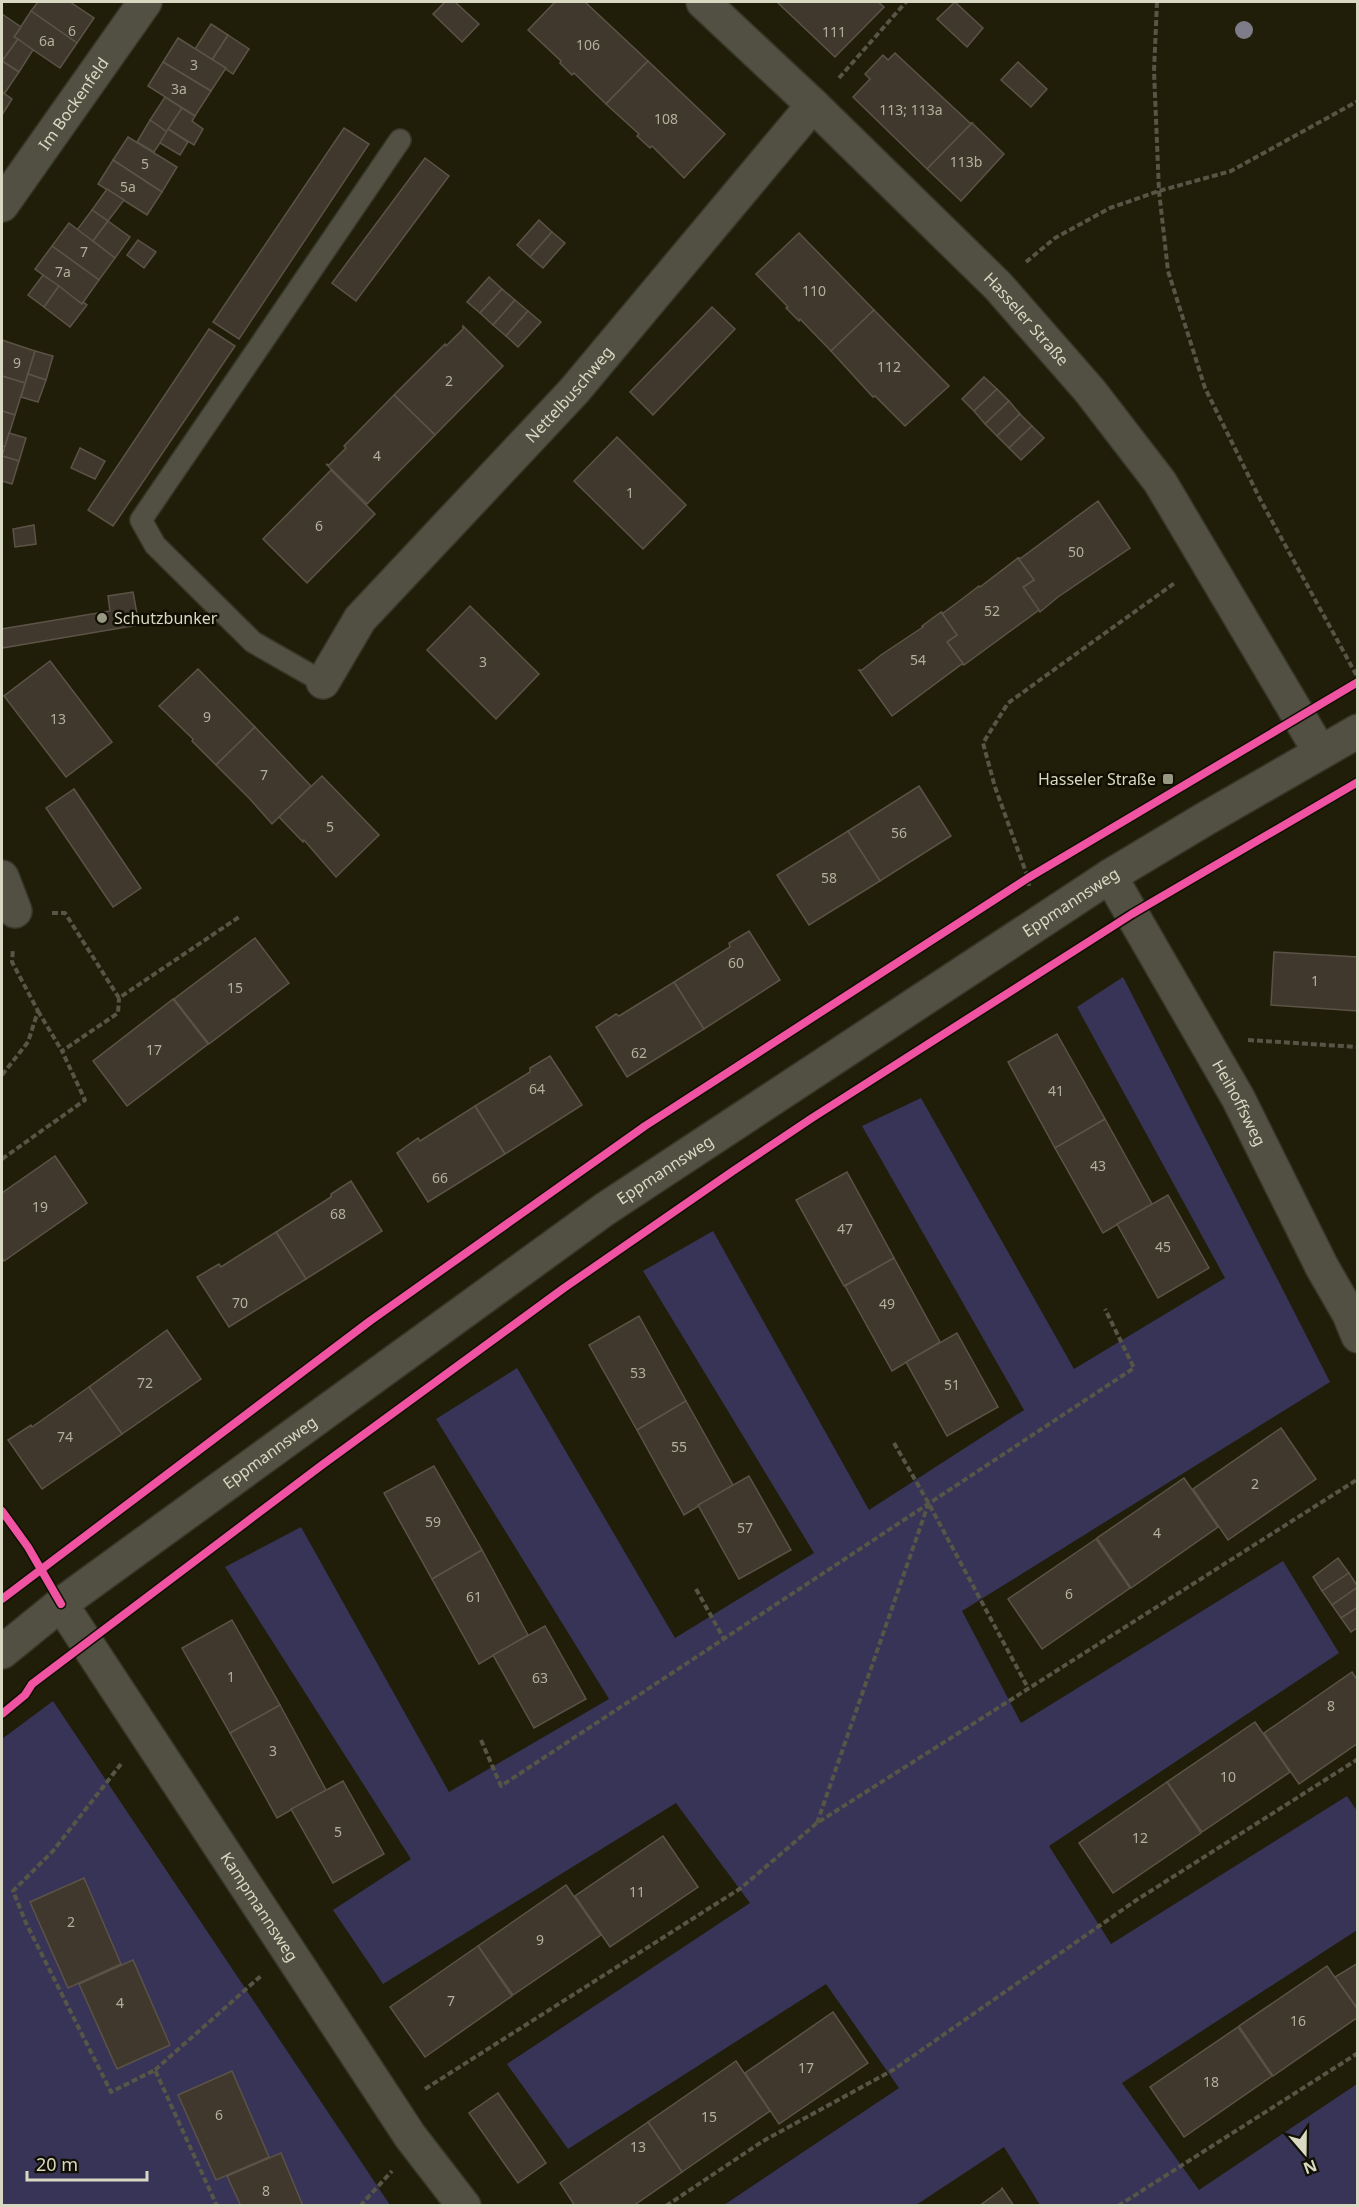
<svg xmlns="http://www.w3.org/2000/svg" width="1359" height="2207" font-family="'Noto Sans',sans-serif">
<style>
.green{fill:#373458}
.building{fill:#40382c;stroke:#5b5347;stroke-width:1.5}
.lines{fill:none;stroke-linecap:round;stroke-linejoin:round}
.lane-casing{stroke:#373729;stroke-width:24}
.street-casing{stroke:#373729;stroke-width:36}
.secondary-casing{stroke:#373729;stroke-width:36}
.path{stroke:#565546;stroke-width:4;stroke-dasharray:6 3;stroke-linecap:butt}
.lane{stroke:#515042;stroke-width:21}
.street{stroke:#515042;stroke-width:33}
.secondary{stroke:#515042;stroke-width:33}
.cycleway-casing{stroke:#100f02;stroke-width:11}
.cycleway{stroke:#f153a3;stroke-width:8}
.tree{fill:#7e7c88}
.poi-dot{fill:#989782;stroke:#100f02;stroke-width:2}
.labels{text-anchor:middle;stroke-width:5;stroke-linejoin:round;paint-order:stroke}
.number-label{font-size:14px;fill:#b3b09d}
.street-label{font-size:16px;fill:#d9d8c3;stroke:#100f02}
.poi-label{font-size:16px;fill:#d9d8c3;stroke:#100f02;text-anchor:start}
</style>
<rect width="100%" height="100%" fill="#201e09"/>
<g class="green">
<polygon points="1123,977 1330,1382 962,1611 1021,1723 1283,1561 1339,1653 1049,1846 1111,1944 1347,1796 1357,1811 1357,1930 1122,2083 1199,2190 1357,2084 1357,2205 1040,2205 1004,2147 916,2205 724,2205 899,2088 826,1984 568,2149 507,2064 750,1903 676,1803 383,1984 333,1910 411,1859 225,1567 301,1527 449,1792 609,1699 436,1419 517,1368 675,1638 814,1553 643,1271 713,1231 869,1510 1024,1410 862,1126 921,1098 1074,1369 1225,1278 1077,1007"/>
<polygon points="53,1701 390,2205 2,2206 2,1739"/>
</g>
<g class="building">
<polygon points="38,2 70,2 94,18 77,43 31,11"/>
<polygon points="445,2 455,2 479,24 462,42 433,14"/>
<polygon points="555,2 585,2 648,61 606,104 574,73 572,75 560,63 561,61 528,30"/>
<polygon points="777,2 878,2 884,7 835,57"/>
<polygon points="955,2 983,28 967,47 937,19"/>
<polygon points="31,11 77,43 60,68 14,37"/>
<polygon points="2,14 21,27 14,37 18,39 2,61"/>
<polygon points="211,24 228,35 212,60 195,49"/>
<polygon points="228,35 249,49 233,74 212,60"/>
<polygon points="178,38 226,68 211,91 163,62"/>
<polygon points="18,39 33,50 19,72 2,61"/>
<polygon points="895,53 970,123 972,123 927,169 853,97 870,79 865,74 883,55 888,60"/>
<polygon points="2,61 19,72 4,94 2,92"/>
<polygon points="648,61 725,134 684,178 652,146 650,148 637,136 639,134 606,104"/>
<polygon points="163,62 211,91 195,116 148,86"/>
<polygon points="1018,62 1047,89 1031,107 1001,80"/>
<polygon points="2,92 12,99 2,115"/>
<polygon points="165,97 182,108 167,132 150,120"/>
<polygon points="182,108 195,116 192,121 203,129 194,145 168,129"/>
<polygon points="150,120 167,132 154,152 137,142"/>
<polygon points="972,123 1004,154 961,201 927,169"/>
<polygon points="344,128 369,144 239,339 213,322"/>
<polygon points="168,129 188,142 180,155 160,143"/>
<polygon points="128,137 177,167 162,192 113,160"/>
<polygon points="425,158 449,176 356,301 332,283"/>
<polygon points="113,160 162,192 147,215 98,184"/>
<polygon points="107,189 124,200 108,221 92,210"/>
<polygon points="92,210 108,221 93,241 77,230"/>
<polygon points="539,220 552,232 530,257 517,245"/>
<polygon points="108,221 130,237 115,258 93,241"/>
<polygon points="69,223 115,258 99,280 52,246"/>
<polygon points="552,232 565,243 543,268 530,257"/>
<polygon points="799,233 874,310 831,351 800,319 799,321 786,308 788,307 756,274"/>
<polygon points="138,240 156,252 144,268 127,255"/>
<polygon points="52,246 99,280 82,304 35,269"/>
<polygon points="43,275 59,286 44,307 28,295"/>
<polygon points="489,277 502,289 480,313 467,302"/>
<polygon points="59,286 82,304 83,302 87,305 70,327 44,307"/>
<polygon points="502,289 515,300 493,325 480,313"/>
<polygon points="515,300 528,311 506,336 493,325"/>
<polygon points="712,307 735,329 653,415 630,392"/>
<polygon points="874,310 949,386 905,426 875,396 873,397 831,351"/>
<polygon points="528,311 541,322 518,347 506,336"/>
<polygon points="463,326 503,366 435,435 394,395 445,344 446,346 463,329"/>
<polygon points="209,329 235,346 113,526 88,510"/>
<polygon points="2,340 35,351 25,383 2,376"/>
<polygon points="35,351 53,356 46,380 28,374"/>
<polygon points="28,374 46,380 38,402 21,397"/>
<polygon points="2,376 25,383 15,415 2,411"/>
<polygon points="984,377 997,389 974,411 962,399"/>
<polygon points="997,389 1009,401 985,424 974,411"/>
<polygon points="394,395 435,435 367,504 326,464 329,465 346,448 344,446"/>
<polygon points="1009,401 1020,414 997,436 985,424"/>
<polygon points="2,411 15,415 5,447 2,446"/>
<polygon points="1020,414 1032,426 1009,448 997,436"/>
<polygon points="1032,426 1044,438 1021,460 1009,448"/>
<polygon points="9,433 26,438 19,461 2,456"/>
<polygon points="617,437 686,505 643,549 574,481"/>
<polygon points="80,448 105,461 95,479 71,468"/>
<polygon points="2,456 19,461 12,484 2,481"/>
<polygon points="331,470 375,514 307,583 263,539"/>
<polygon points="1098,501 1130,548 1058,597 1040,612 1023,587 1034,580 1018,558 1021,558"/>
<polygon points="34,525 36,544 15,547 13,529"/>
<polygon points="1018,558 1034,580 1023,587 1039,610 964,665 947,642 957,635 941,612 943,613 962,599 979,586 980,587"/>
<polygon points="133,592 139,625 2,648 2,629 110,611 108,596"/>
<polygon points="470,606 539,674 496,719 427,650"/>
<polygon points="941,612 957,635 947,642 964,665 962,664 892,716 859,670 862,670 881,655 923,627 922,626"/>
<polygon points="50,661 112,742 66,777 4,696"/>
<polygon points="198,669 255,727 216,765 192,741 193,739 159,706"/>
<polygon points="255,727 311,786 272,824 249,798 216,765"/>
<polygon points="322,776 379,835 336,877 304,840 303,842 279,817"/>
<polygon points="919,786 951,836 880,881 848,831"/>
<polygon points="74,789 141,888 113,907 46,808"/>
<polygon points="848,831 880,881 809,925 777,875"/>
<polygon points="749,931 780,980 704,1029 674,982 730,947 729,943"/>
<polygon points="255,938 289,983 209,1044 174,999"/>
<polygon points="1274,952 1358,957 1358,1011 1271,1005"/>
<polygon points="674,982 704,1029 627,1077 596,1027 616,1014 619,1016"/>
<polygon points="173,999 208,1044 127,1106 93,1061"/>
<polygon points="1057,1034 1105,1119 1055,1148 1008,1062"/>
<polygon points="550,1056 582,1105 505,1154 475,1106 530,1072 530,1068"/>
<polygon points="475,1106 505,1154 428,1202 397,1153 418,1138 420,1141"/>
<polygon points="1105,1119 1152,1204 1103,1233 1055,1148"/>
<polygon points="55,1156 87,1203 4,1261 2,1258 2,1193"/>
<polygon points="847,1172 894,1258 844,1286 796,1200"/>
<polygon points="351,1181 382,1231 306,1279 276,1232 331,1197 331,1194"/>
<polygon points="1168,1195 1209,1268 1158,1298 1117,1224"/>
<polygon points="276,1232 306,1279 229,1327 197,1277 219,1264 221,1267"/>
<polygon points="894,1258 940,1342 892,1371 845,1286"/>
<polygon points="639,1316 686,1401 637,1430 589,1345"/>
<polygon points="167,1330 201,1379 122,1434 89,1387"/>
<polygon points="957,1333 998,1407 947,1436 906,1362"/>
<polygon points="89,1387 122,1434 42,1489 8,1440 31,1425 32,1427"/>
<polygon points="686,1401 733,1485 684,1515 637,1430"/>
<polygon points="1281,1428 1316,1479 1228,1540 1193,1489"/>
<polygon points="434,1466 482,1550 432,1579 384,1493"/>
<polygon points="749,1476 791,1550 739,1579 698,1505"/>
<polygon points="1184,1478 1218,1527 1131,1588 1097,1538"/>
<polygon points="1096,1539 1130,1588 1042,1649 1008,1599"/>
<polygon points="482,1550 528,1635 479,1664 432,1579"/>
<polygon points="1338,1558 1349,1573 1322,1591 1313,1577"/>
<polygon points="1349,1573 1358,1587 1332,1605 1322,1591"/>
<polygon points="1358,1587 1358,1607 1341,1618 1332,1605"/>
<polygon points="1358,1607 1358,1627 1351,1632 1341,1618"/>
<polygon points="232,1620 280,1705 230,1733 182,1648"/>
<polygon points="545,1626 586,1699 534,1728 493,1655"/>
<polygon points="1352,1672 1358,1681 1358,1743 1299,1784 1264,1733"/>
<polygon points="280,1705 326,1790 277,1818 230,1733"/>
<polygon points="1255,1722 1290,1772 1202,1832 1167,1782"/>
<polygon points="343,1781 384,1854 333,1883 291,1809"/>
<polygon points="1167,1782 1201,1833 1113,1893 1079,1843"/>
<polygon points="663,1836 698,1887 610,1947 575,1896"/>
<polygon points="84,1878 121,1964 68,1988 30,1902"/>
<polygon points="566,1885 601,1935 513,1995 478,1946"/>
<polygon points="478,1946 512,1996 425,2057 390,2007"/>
<polygon points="133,1960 170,2045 117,2069 79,1984"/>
<polygon points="1358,1963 1358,2009 1335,1977"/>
<polygon points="1327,1966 1358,2010 1358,2017 1273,2076 1239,2026"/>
<polygon points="833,2012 868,2063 779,2124 745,2073"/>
<polygon points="1238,2027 1272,2076 1184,2137 1150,2087"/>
<polygon points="736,2061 770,2111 682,2172 648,2122"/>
<polygon points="232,2071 269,2157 216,2180 178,2095"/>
<polygon points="498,2093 546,2163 518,2183 469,2113"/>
<polygon points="648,2122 682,2172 633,2206 575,2206 560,2183"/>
<polygon points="281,2153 303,2206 241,2206 227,2176"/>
<polygon points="1002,2188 1014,2206 979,2206 1001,2190"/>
</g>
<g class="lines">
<defs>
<polyline id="lane" points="323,682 253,642 155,545 141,520 400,140"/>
<g id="street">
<path id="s1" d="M 703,2 L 813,105 L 998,286 L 1090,391 L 1160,482 L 1320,752"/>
<path id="s2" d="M 2,205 L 145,2"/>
<path id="s3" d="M 323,682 L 360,619 L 574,391 L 813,105"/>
<path id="s4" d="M 1110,876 L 1238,1098 L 1322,1267 L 1349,1314 L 1358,1336"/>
<polyline points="2,877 15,911"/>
<path id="s5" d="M 61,1604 L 410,2136 L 464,2206"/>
</g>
<g id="secondary">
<path id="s6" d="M 2,1652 L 61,1604 L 605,1209 L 1110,876 L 1205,819 L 1358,731"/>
</g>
</defs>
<use href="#lane" class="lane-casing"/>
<use href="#street" class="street-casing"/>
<use href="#secondary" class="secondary-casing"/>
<g class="path">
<polyline points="1157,2 1154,71 1159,191 1168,271 1205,388 1261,501 1358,678"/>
<polyline points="839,78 906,2"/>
<polyline points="1026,262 1055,238 1110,208 1159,191 1231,171 1358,101"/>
<polyline points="1029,886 1028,878 995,787 983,743 1008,703 1176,582"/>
<polyline points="52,913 65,913 119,998 239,917"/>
<polyline points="38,1011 62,1051"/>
<polyline points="1248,1040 1358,1047"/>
<polyline points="2,1075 28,1042 38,1011 12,962 13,948"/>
<polyline points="2,1159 85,1100 62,1051 118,1013 119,998"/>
<polyline points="894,1443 929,1504 1028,1688"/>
<polyline points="696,1589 724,1639"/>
<polyline points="481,1740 501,1786 1134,1368 1105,1309"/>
<polyline points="121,1764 53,1851 13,1891 26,1923 111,2092 155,2070 217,2206"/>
<polyline points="817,1823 928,1505"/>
<polyline points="155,2070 262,1975"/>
<polyline points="425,2089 741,1888 817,1823 1358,1479"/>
<polyline points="360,2206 392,2171"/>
<polyline points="666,2206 763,2141 893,2070 1135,1901 1358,1759"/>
<polyline points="1118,2206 1358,2053"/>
</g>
<use href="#lane" class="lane"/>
<use href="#street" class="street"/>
<use href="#secondary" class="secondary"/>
<defs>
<g id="cycleway">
<polyline points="2,1511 28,1547 61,1604"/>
<polyline points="2,1599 370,1321 645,1126 1028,878 1358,682"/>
<polyline points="2,1714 25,1695 32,1684 322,1465 564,1288 733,1171 812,1118 1132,914 1358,782"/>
</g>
</defs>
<use href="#cycleway" class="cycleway-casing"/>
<use href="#cycleway" class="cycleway"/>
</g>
<circle class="tree" cx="1244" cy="30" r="9"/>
<g class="poi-dot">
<circle cx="102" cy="618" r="6"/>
<rect x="1162" y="773" width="12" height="12" rx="3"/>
</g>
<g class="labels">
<g class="number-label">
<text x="72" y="36">6</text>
<text x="834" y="37">111</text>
<text x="47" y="46">6a</text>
<text x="588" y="50">106</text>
<text x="194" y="70">3</text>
<text x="179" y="94">3a</text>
<text x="911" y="115">113; 113a</text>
<text x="666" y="124">108</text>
<text x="966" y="167">113b</text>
<text x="145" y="169">5</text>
<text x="128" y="192">5a</text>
<text x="84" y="257">7</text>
<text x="63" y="277">7a</text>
<text x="814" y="296">110</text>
<text x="17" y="368">9</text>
<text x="889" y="372">112</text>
<text x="449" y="386">2</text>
<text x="377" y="461">4</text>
<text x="630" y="498">1</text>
<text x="319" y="531">6</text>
<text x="1076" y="557">50</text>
<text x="992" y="616">52</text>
<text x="918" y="665">54</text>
<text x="483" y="667">3</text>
<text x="207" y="722">9</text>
<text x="58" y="724">13</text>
<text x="264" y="780">7</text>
<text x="330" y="832">5</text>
<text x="899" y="838">56</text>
<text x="829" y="883">58</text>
<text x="736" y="968">60</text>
<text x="1315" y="986">1</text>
<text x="235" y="993">15</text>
<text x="154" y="1055">17</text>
<text x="639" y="1058">62</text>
<text x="537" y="1094">64</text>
<text x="1056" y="1096">41</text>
<text x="1098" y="1171">43</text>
<text x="440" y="1183">66</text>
<text x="40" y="1212">19</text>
<text x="338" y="1219">68</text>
<text x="845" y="1234">47</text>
<text x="1163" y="1252">45</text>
<text x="240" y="1308">70</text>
<text x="887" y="1309">49</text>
<text x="638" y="1378">53</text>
<text x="145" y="1388">72</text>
<text x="952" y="1390">51</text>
<text x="65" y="1442">74</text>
<text x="679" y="1452">55</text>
<text x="1255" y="1489">2</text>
<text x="433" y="1527">59</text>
<text x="745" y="1533">57</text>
<text x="1157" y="1538">4</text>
<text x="1069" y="1599">6</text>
<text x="474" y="1602">61</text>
<text x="231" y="1682">1</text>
<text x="540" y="1683">63</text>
<text x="1331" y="1711">8</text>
<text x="273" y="1756">3</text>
<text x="1228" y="1782">10</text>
<text x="338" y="1837">5</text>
<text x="1140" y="1843">12</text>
<text x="637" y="1897">11</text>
<text x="71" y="1927">2</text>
<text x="540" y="1945">9</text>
<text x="451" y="2006">7</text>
<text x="120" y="2008">4</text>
<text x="1298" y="2026">16</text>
<text x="806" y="2073">17</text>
<text x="1211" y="2087">18</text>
<text x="219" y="2120">6</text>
<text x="709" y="2122">15</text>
<text x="638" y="2152">13</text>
<text x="266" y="2196">8</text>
</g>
<g class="street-label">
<text dy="6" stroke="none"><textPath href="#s2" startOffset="124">Im Bockenfeld</textPath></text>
<text dy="6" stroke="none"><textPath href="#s1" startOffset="453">Hasseler Straße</textPath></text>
<text dy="6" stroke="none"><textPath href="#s3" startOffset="380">Nettelbuschweg</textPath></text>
<text dy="6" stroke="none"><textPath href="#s6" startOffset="1306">Eppmannsweg</textPath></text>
<text dy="6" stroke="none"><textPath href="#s4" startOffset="261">Heihoffsweg</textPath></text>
<text dy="6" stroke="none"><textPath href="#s6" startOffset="820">Eppmannsweg</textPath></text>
<text dy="6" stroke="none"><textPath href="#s6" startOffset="334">Eppmannsweg</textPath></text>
<text dy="6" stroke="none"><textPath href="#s5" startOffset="362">Kampmannsweg</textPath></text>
</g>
<g class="poi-label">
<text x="114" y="624">Schutzbunker</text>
<text x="1156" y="785" text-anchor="end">Hasseler Straße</text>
</g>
</g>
<rect width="1359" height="2207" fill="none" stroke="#d9d8c3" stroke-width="6"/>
<g transform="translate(1305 2153) rotate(160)" stroke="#100f02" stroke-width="4.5" paint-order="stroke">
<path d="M0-4.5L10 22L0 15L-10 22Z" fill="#d9d8c3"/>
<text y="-9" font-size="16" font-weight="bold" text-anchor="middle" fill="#d9d8c3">N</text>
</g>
<path d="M27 2171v9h120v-9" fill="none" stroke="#d9d8c3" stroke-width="3"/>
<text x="36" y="2171" font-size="18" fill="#d9d8c3" stroke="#100f02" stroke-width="4.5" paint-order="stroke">20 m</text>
</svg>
